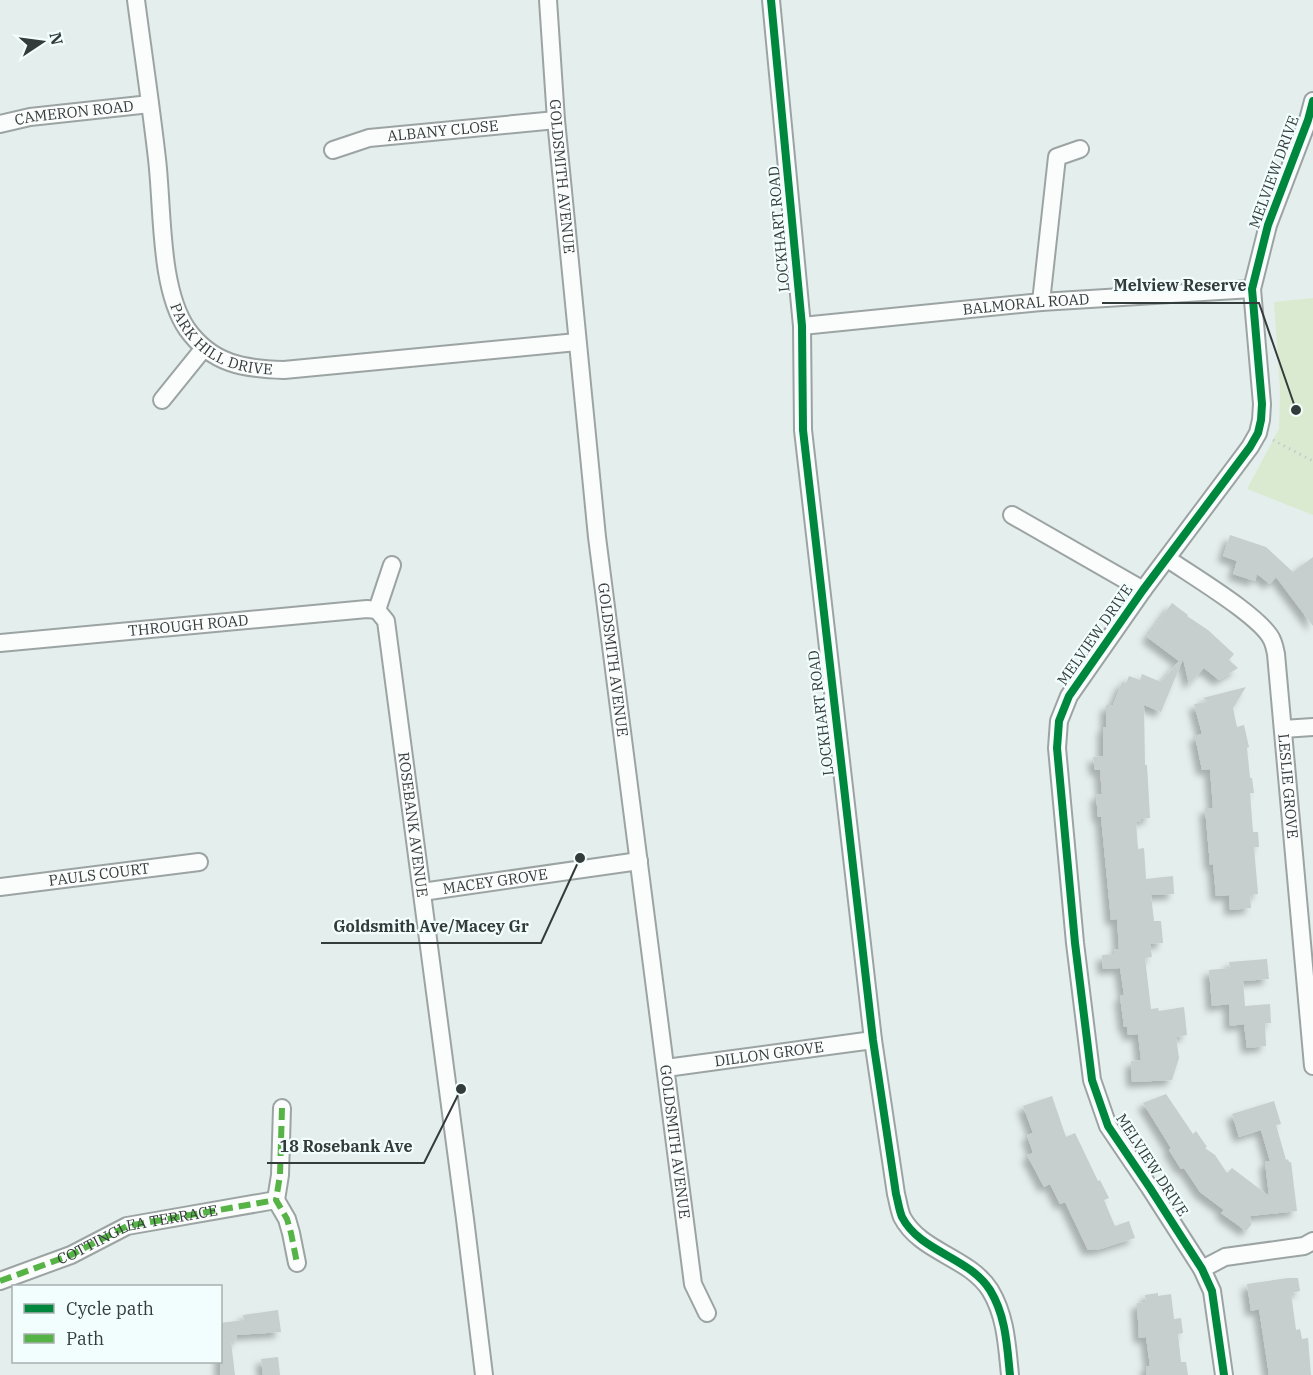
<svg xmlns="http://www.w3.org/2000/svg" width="1313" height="1375" font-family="'IBM Plex Serif',serif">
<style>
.green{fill:#daead0}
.building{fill:#c6cece;filter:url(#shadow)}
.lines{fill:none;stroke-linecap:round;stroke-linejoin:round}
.street-casing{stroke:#9ca4a3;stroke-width:20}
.path{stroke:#c7cccb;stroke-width:3;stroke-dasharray:1.5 4.5;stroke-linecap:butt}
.street{stroke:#fbfcfc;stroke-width:16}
.quiet{stroke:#56b346;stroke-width:6;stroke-dasharray:12 6;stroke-linecap:butt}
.cycleway-casing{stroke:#f2fefd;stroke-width:11}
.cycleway{stroke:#00873e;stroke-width:8}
.labels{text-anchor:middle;stroke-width:4.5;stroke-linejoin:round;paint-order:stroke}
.street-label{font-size:15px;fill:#343c3b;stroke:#f2fefd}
.leader{fill:none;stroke:#343c3b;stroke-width:2}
.callout-dot{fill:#343c3b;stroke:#f2fefd;stroke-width:2}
.callout-label{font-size:16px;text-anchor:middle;font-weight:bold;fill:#343c3b;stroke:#f2fefd;stroke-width:4.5;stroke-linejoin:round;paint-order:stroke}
</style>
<defs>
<filter id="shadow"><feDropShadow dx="-5.5" dy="5.5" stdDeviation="3" flood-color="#0004"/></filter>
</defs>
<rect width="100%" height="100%" fill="#e4eeec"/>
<polygon class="green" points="1313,298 1313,515 1247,489 1279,429 1280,390 1274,302"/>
<g class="building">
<polygon points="1230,535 1266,547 1293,572 1313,557 1313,626 1276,577 1270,584 1257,574 1255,581 1233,574 1237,561 1223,556"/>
<polygon points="1172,603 1188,615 1187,616 1208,630 1234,654 1229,660 1238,668 1219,680 1204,668 1189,684 1183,659 1161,712 1144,705 1145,765 1147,765 1150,818 1141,819 1141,822 1136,822 1138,849 1144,848 1146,879 1173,876 1174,894 1151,895 1154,921 1161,921 1163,943 1150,944 1152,957 1145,958 1151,1009 1158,1008 1159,1011 1184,1007 1187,1035 1176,1037 1179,1058 1172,1080 1132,1082 1131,1061 1141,1060 1138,1034 1128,1035 1127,1027 1124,1027 1120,996 1124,995 1120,968 1103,969 1102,955 1115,954 1114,950 1119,949 1117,919 1111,920 1101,817 1098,817 1096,795 1102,794 1100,770 1095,770 1093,757 1103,756 1103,727 1106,727 1106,705 1113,705 1122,682 1126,683 1129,676 1140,680 1142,674 1161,682 1179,661 1147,637"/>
<polygon points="1246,687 1233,708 1237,727 1244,725 1249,747 1247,748 1250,778 1252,778 1254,793 1250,793 1253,832 1258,832 1259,847 1254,847 1258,894 1250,895 1251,908 1230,910 1229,895 1216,896 1213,864 1210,865 1205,808 1213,808 1210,769 1202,770 1195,736 1202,734 1194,704 1208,702 1203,698"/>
<polygon points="1267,959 1269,979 1243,981 1245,1006 1270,1004 1271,1023 1265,1023 1266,1046 1247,1048 1244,1024 1230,1026 1229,1004 1212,1006 1209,970 1230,968 1229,962"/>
<polygon points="1166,1094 1193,1134 1196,1131 1207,1147 1205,1148 1215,1155 1227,1173 1232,1168 1269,1196 1265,1162 1270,1161 1261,1130 1239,1137 1232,1114 1274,1101 1281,1124 1276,1125 1286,1160 1288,1159 1289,1162 1291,1162 1297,1211 1250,1216 1251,1225 1246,1231 1221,1213 1224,1210 1200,1192 1184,1168 1181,1169 1169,1150 1171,1148 1143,1103"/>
<polygon points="1052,1096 1066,1137 1075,1133 1098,1181 1100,1180 1109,1198 1104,1200 1115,1226 1129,1221 1135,1238 1097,1250 1096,1249 1088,1250 1065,1202 1060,1204 1050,1184 1044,1187 1027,1155 1033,1153 1027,1135 1033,1133 1023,1106"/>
<polygon points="1288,1278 1298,1278 1300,1291 1291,1293 1296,1330 1300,1329 1302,1339 1308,1338 1311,1375 1269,1375 1259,1309 1251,1311 1247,1284"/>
<polygon points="1158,1293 1158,1296 1171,1294 1174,1319 1181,1318 1183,1333 1178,1334 1181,1362 1186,1362 1188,1375 1146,1375 1146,1366 1150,1366 1146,1337 1139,1338 1137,1303 1146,1302 1145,1295"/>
<polygon points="278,1310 281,1332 237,1335 237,1341 231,1342 235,1375 220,1375 220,1323 244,1320 243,1315"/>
<polygon points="278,1357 280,1375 263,1375 261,1359"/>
</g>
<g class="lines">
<defs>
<g id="street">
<path id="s1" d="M 136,0 C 143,53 151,106 157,159 C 163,209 159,288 187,329 C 212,364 244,369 284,370 L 577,342"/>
<path id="s2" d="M 548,0 L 556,120 L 597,537 L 693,1284 L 707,1313"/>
<path d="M 771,0 L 802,326 L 803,430 L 873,1040 L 896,1194 C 898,1201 899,1210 902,1217 C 920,1252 969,1257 990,1290 C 1006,1316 1007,1346 1010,1375"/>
<path id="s3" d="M 0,124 L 30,117 L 150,104"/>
<path id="s4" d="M 333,150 L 369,138 L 556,120"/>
<polyline points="1041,302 1057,157 1080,149"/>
<path id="s5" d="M 802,326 L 1041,302 L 1252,289"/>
<polyline points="162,400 204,348"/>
<polyline points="1012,515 1143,590"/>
<path id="s6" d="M 1168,559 C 1191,575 1262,617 1272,640 C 1274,644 1275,649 1276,654 L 1313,1066"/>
<path id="s7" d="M 392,565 L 377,610 L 386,621 L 465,1219 L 484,1375"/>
<path id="s8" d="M 0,643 L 367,609 L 377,610"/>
<polyline points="1283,729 1313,727"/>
<path id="s9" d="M 0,887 L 199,862"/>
<path id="s10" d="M 422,892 L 639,861"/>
<path id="s11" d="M 666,1068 L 873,1040"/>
<polyline points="282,1108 280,1175 276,1200 287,1219 291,1233 297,1263"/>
<polyline points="1202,1269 1225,1257 1304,1246 1313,1241"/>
<polyline points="0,1281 71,1255 127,1226 276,1200"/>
<polyline points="1224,1375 1212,1291 1202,1269 1150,1188 1108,1126 1092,1080 1075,943 1057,748 1059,721 1069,696 1143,590 1250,447 1258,433 1261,420 1262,404 1252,289 1268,225 1308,120 1313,101"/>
</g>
</defs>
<use href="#street" class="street-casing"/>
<polyline class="path" points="1273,440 1313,461"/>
<use href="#street" class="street"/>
<g class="quiet">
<polyline points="282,1108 280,1175 276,1200 287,1219 291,1233 297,1263"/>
<path id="s12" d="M 0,1281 L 71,1255 L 127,1226 L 276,1200"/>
</g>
<defs>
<g id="cycleway">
<path d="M 771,0 L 802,326 L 803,430 L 873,1040 L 896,1194 C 898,1201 899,1210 902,1217 C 920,1252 969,1257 990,1290 C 1006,1316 1007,1346 1010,1375"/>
<polyline points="1224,1375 1212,1291 1202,1269 1150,1188 1108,1126 1092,1080 1075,943 1057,748 1059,721 1069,696 1143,590 1250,447 1258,433 1261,420 1262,404 1252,289 1268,225 1308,120 1313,101"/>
</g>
</defs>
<use href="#cycleway" class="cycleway-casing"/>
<use href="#cycleway" class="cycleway"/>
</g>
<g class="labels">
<g class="street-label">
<text dy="5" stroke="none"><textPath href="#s3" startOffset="75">CAMERON ROAD</textPath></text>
<text dy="5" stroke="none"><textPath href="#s4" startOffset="112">ALBANY CLOSE</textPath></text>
<text transform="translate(1274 172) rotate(-70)" y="5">MELVIEW DRIVE</text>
<text dy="5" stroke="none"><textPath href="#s2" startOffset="177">GOLDSMITH AVENUE</textPath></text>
<text transform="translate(779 229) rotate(-95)" y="5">LOCKHART ROAD</text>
<text dy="5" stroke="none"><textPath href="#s5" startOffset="225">BALMORAL ROAD</textPath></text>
<text dy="5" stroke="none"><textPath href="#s1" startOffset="370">PARK HILL DRIVE</textPath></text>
<text dy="5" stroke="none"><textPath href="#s8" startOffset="189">THROUGH ROAD</textPath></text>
<text transform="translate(1095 635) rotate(-55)" y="5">MELVIEW DRIVE</text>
<text dy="5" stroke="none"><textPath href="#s2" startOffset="663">GOLDSMITH AVENUE</textPath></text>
<text transform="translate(821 713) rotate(-97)" y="5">LOCKHART ROAD</text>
<text dy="5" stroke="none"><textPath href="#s6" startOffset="280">LESLIE GROVE</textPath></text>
<text dy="5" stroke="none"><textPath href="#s7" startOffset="267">ROSEBANK AVENUE</textPath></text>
<text dy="5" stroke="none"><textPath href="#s9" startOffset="100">PAULS COURT</textPath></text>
<text dy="5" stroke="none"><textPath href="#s10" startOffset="74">MACEY GROVE</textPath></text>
<text dy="5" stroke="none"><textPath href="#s11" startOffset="104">DILLON GROVE</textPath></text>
<text dy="5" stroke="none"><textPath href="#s2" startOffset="1149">GOLDSMITH AVENUE</textPath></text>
<text transform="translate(1152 1165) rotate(57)" y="5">MELVIEW DRIVE</text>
<text dy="5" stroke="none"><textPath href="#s12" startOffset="146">COTTINGLEA TERRACE</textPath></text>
</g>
</g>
<path class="leader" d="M1296 410L1259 303H1102M580 858L541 943H321M461 1089L424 1163H267"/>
<g class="callout-dot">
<circle cx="1296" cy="410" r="6"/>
<circle cx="580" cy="858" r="6"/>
<circle cx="461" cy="1089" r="6"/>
</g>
<g class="callout-label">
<text x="1180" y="291">Melview Reserve</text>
<text x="431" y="932">Goldsmith Ave/Macey Gr</text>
<text x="346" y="1152">18 Rosebank Ave</text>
</g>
<rect x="12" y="1285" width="210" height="78" fill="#f2fefd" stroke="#a6b0af" stroke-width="1.5"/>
<rect x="24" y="1304" width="30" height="9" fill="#00873e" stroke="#a6b0af" stroke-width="1.5"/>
<text x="66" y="1315" font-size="18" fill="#343c3b">Cycle path</text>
<rect x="24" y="1334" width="30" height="9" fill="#56b346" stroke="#a6b0af" stroke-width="1.5"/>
<text x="66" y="1345" font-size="18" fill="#343c3b">Path</text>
<g transform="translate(42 42) rotate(77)" stroke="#f2fefd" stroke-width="4.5" paint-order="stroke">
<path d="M0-4.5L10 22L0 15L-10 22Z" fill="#343c3b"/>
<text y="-9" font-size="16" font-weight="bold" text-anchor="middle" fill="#343c3b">N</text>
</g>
</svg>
